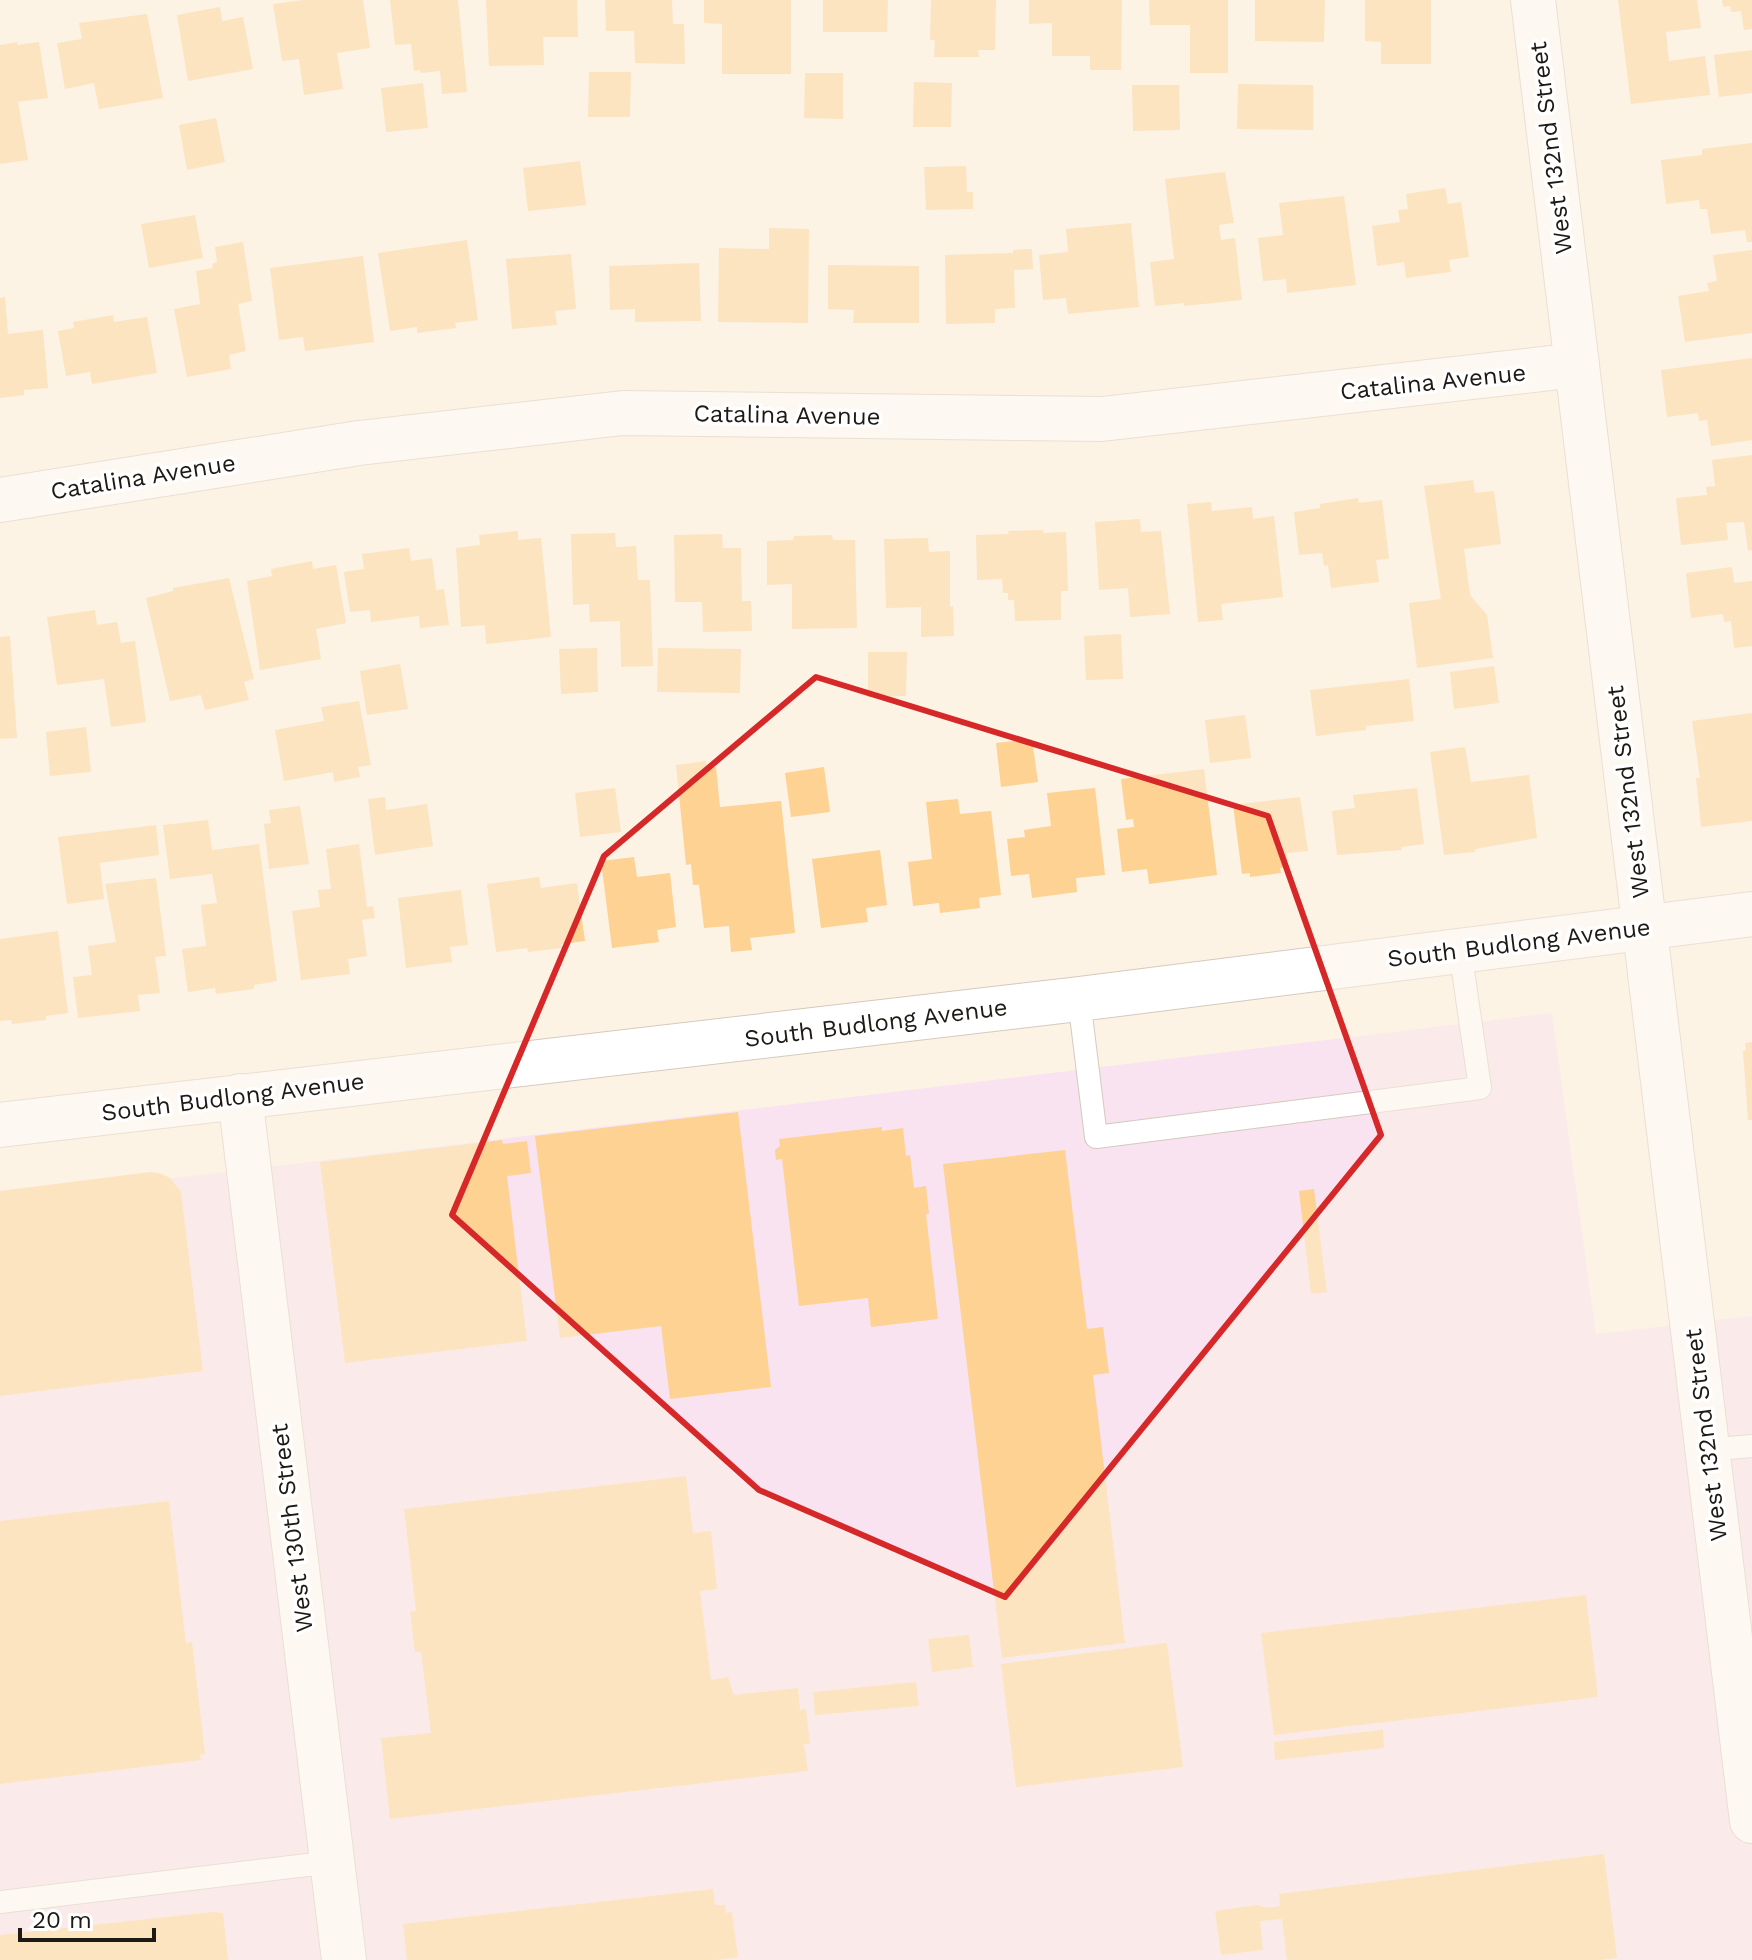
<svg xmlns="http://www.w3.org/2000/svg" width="1752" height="1960" font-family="'Work Sans',sans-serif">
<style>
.industrial{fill:#f9e3f0}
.building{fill:#fdd292}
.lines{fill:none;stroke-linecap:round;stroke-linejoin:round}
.service-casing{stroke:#d4cabd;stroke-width:24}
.minor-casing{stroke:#d4cabd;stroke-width:46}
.tertiary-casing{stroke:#d4cabd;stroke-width:46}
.service{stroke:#fff;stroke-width:22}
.minor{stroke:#fff;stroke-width:44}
.tertiary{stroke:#fff;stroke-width:44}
.marked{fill:none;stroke:#d62828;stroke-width:6;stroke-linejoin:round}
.labels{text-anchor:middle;stroke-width:7;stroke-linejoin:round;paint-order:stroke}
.street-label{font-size:24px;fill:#1d1a15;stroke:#fff}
</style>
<rect width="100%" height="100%" fill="#fcf3e5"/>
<polygon class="industrial" points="1552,1013 1596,1334 1752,1316 1752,1960 0,1960 0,1199"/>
<g class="building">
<polygon points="304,0 363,0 370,48 337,53 343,89 304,95 299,59 282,61 273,4"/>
<polygon points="390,0 458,0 467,92 442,94 440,71 421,73 420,70 414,71 411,44 395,45"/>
<polygon points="486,0 577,0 578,37 543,37 544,65 489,66"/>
<polygon points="605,0 672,0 673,24 684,24 685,64 635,63 634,31 606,31"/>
<polygon points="704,0 791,0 791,74 722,74 722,24 704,23"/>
<polygon points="823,0 888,0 887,32 823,32"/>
<polygon points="931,0 996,0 995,50 978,50 979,57 934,57 935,40 930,40"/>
<polygon points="1029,0 1122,0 1121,70 1090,70 1090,56 1052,56 1052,23 1029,24"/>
<polygon points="1149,0 1228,0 1228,73 1190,73 1190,25 1150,25"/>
<polygon points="1255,0 1325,0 1324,42 1255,41"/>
<polygon points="1365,0 1431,0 1431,64 1381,64 1381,42 1365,41"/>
<polygon points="1618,0 1697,0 1701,28 1666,32 1669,61 1705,56 1710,95 1631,104"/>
<polygon points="1722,0 1752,0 1752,29 1744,30 1741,11 1731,12 1730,6 1723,7"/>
<polygon points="220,7 222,21 243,17 253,69 188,81 177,15"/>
<polygon points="147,14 163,98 99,109 94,83 65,89 57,43 82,39 79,23"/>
<polygon points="17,42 17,45 39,42 48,98 18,102 28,160 0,164 0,45"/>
<polygon points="1752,50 1752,93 1719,97 1714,55"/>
<polygon points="589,72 631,72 630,117 588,117"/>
<polygon points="805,73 843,73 843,119 804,118"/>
<polygon points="914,82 952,83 951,127 913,127"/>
<polygon points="423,83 428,128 386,132 381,88"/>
<polygon points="1238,84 1313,85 1313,130 1237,129"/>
<polygon points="1132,85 1179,85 1180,130 1133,131"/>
<polygon points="216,118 225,162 187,170 179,125"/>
<polygon points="1752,143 1752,242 1747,242 1745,230 1711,234 1707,209 1700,209 1699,200 1666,204 1661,160 1702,155 1702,149"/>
<polygon points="580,161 586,205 528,211 523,168"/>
<polygon points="966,166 967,192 973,192 973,209 926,210 924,167"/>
<polygon points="1225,172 1234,223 1219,225 1221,240 1235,238 1242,300 1184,306 1184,303 1155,306 1150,262 1174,259 1165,179"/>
<polygon points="1445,188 1448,204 1461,202 1469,257 1449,260 1451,272 1406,278 1404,262 1377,266 1372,226 1400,222 1398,210 1408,209 1406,194"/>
<polygon points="1344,196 1356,285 1287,293 1286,279 1263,281 1258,238 1283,235 1279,203"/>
<polygon points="195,215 203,258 149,268 141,224"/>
<polygon points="1131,223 1139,307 1068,314 1066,298 1043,300 1039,255 1068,252 1066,229"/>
<polygon points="769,228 809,229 808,323 718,322 719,248 769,249"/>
<polygon points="467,240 478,320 455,323 456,328 417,333 417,327 390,331 378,253"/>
<polygon points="243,242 252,301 238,304 246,351 229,355 231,369 187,377 174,309 200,304 196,271 213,268 212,264 217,262 215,247"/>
<polygon points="1032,249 1033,269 1014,270 1015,308 995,309 995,323 946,324 945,255 1013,253 1013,250"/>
<polygon points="1752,250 1752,333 1685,342 1678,296 1709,291 1707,283 1717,281 1713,255"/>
<polygon points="571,254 576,309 555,311 557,325 512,329 506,259"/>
<polygon points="363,256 374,342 305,351 303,337 279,340 270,268"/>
<polygon points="699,263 701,321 635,322 635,309 610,310 609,266"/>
<polygon points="828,265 919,266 919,323 853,323 854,310 828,309"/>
<polygon points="5,297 8,334 43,330 48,388 24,390 24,395 0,398 0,298"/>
<polygon points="113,315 114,322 147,317 157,373 92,384 90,372 66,376 58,331 74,328 73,322"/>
<polygon points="1752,358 1752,440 1711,446 1707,420 1699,421 1698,413 1667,417 1661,370"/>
<polygon points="1752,455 1752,550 1748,551 1744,522 1726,523 1728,540 1681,545 1676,498 1707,495 1706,487 1715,486 1712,460"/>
<polygon points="1473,480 1475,493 1494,491 1501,544 1464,549 1470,595 1487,615 1493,658 1417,668 1409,603 1441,599 1424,486"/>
<polygon points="1358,498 1359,503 1382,500 1389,559 1376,560 1379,582 1331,588 1328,565 1324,566 1322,553 1299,555 1294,512 1320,508 1320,504"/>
<polygon points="1211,502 1212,511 1252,507 1253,519 1274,516 1283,597 1221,604 1223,620 1198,622 1187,504"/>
<polygon points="1140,519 1141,532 1161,531 1170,614 1130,617 1128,588 1099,590 1095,522"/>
<polygon points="1043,530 1043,533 1066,532 1068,591 1061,591 1061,620 1015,621 1014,600 1008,600 1008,593 1003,593 1002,579 977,580 976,535 1009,534 1008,531"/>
<polygon points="518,531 518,540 541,538 551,637 486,644 485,625 461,627 456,548 480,545 479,535"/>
<polygon points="615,533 616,547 636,546 638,580 650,580 653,666 621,667 620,621 590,622 589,604 573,605 571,534"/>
<polygon points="722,534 723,548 741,548 742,601 751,601 752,631 703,632 702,602 675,602 674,535"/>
<polygon points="832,535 833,540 855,540 857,628 792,629 792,584 767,585 767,541 793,540 794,536"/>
<polygon points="928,538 929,552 950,551 950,607 953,606 954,636 921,637 921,607 886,608 884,539"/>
<polygon points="409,548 411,561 432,558 436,590 444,589 449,625 420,628 419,616 371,622 370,610 350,612 344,572 364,569 362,554"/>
<polygon points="312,561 313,569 336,565 346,623 316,629 321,659 260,670 247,581 272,576 271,569"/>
<polygon points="1732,567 1734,583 1752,581 1752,646 1734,648 1731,621 1724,622 1723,614 1691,618 1686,573"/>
<polygon points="229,578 254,679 244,682 249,700 205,710 201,695 170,701 146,598 173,591 173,588"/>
<polygon points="95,610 97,625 117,622 121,643 135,641 146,722 111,727 104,679 57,685 47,617"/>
<polygon points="1121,634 1123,679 1086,680 1084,636"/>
<polygon points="10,636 17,738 0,739 0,637"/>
<polygon points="597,648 598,692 561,694 559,649"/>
<polygon points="658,648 741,649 740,693 657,692"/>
<polygon points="868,652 907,652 906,696 868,697"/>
<polygon points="400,664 408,709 367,715 360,671"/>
<polygon points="1494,666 1499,703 1454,709 1450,672"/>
<polygon points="1409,679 1414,721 1366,726 1366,730 1316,736 1310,690"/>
<polygon points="359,701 371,765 358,767 360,777 334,782 333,772 284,781 275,730 324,721 321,707"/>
<polygon points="1752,713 1752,821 1701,827 1696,778 1700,778 1692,721"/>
<polygon points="1245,715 1251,758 1210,763 1205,720"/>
<polygon points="86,727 91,772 50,776 46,732"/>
<polygon points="1032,739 1038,782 1001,787 996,743"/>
<polygon points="1465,747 1471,782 1529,775 1537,838 1475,849 1475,852 1444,855 1430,752"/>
<polygon points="706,761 707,768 716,767 720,807 781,801 795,933 750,938 752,950 731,952 729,926 704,928 699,885 693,885 691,864 686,865 676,765"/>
<polygon points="824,767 830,812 791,817 785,773"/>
<polygon points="1204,769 1217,875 1149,884 1147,869 1122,872 1117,829 1134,827 1133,819 1126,820 1121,779"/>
<polygon points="615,788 621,832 580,837 575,793"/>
<polygon points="1095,788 1105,875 1076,878 1077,892 1032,898 1029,874 1011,876 1007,839 1025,837 1024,830 1051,826 1047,793"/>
<polygon points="1417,788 1424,844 1401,847 1402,850 1337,855 1332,811 1355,808 1353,795"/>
<polygon points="385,797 386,810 427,804 433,846 375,855 368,799"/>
<polygon points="1300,797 1308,851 1287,853 1289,867 1280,868 1281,873 1250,877 1250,873 1242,874 1233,805"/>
<polygon points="958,799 960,814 991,811 1001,895 979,898 980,908 940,913 939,903 913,906 908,862 932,859 926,802"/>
<polygon points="300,806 309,864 269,869 264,824 271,823 269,810"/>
<polygon points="208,820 212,850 259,844 277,981 254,985 254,989 216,994 215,988 188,992 182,949 206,946 201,905 217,903 212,874 170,879 163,825"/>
<polygon points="156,825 159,855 100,863 104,899 67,904 58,837"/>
<polygon points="359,844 367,907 373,906 375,918 362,920 367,956 348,959 350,974 301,980 292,911 320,907 318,890 331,889 326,849"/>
<polygon points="880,850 887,905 866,908 868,922 821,928 812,859"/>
<polygon points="634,857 637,877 670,873 676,927 657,930 659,942 612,948 601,861"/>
<polygon points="539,877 541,888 577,883 585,941 561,944 562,948 528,952 527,948 496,952 487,884"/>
<polygon points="156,878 166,956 155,957 160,993 138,995 140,1011 78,1018 73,977 92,975 88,946 116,942 105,884"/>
<polygon points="461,890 468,945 450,947 452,962 406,968 398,898"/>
<polygon points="58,931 68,1013 46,1016 46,1020 12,1024 11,1020 0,1021 0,939"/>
<polygon points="1752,1042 1752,1120 1748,1120 1743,1051 1746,1050 1745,1043"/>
<polygon points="738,1112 771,1387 670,1399 661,1326 560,1338 535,1136"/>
<polygon points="882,1127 882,1131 903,1128 906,1156 910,1155 914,1188 926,1186 929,1214 926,1214 938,1319 871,1327 868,1298 799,1306 782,1159 776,1160 775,1150 780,1146 779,1139"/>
<polygon points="502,1140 503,1144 527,1141 531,1173 507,1176 527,1341 345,1363 320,1162"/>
<polygon points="1065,1150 1087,1329 1103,1327 1109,1373 1093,1375 1125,1643 1002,1658 943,1164"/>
<polygon points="151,1172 162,1174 170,1178 181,1192 203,1371 0,1396 0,1191"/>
<polygon points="1314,1189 1327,1292 1311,1294 1299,1191"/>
<polygon points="686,1476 693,1533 711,1531 717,1589 700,1591 711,1680 728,1677 734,1695 798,1688 800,1710 806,1709 810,1744 804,1744 808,1771 390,1819 381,1738 431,1733 421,1652 415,1652 410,1612 416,1611 404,1509"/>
<polygon points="169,1501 186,1643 192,1642 205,1754 200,1755 201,1760 0,1784 0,1521"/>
<polygon points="1586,1595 1598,1697 1274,1735 1261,1633"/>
<polygon points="969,1635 973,1667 932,1672 928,1639"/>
<polygon points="1167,1643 1183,1767 1016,1787 1001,1664"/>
<polygon points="916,1682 919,1706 815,1715 813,1692"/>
<polygon points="1383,1730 1384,1748 1275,1760 1274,1742"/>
<polygon points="1604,1854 1617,1958 1600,1960 1287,1960 1282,1919 1260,1921 1263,1950 1221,1955 1215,1911 1257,1905 1268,1908 1280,1906 1279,1894"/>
<polygon points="713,1889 715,1905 725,1905 726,1913 732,1912 738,1957 716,1960 407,1960 403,1924"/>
<polygon points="213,1912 223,1913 228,1960 0,1960 0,1935"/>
</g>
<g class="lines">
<defs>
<g id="service">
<polyline points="1079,999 1096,1137 1480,1088 1460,950"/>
<polyline points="1707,1450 1752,1446"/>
<polyline points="0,1902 332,1862"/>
</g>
<g id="minor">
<polyline points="1533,0 1752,1821"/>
<polyline points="0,500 359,443 623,413 1102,419 1577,365"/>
<polyline points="240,1096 344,1960"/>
</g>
<polyline id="tertiary" points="0,1125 1079,999 1752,914"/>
</defs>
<use href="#service" class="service-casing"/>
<use href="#minor" class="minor-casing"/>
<use href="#tertiary" class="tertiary-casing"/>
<use href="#service" class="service"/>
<use href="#minor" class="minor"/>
<use href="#tertiary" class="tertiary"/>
</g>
<path d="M0 0H1752V1960H0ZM 816,677 L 1268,816 L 1381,1135 L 1005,1597 L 759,1490 L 452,1215 L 604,856 Z" fill="#fcf3e5" fill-opacity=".55" fill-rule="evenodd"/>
<path class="marked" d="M 816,677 L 1268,816 L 1381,1135 L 1005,1597 L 759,1490 L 452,1215 L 604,856 Z"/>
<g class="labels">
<g class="street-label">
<text transform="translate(1551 148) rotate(-97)" y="8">West 132nd Street</text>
<text transform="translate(1433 382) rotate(-6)" y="8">Catalina Avenue</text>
<text transform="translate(787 415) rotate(1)" y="8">Catalina Avenue</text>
<text transform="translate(143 477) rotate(-9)" y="8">Catalina Avenue</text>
<text transform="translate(1628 792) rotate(-97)" y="8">West 132nd Street</text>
<text transform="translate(1519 943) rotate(-7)" y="8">South Budlong Avenue</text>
<text transform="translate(876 1023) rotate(-7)" y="8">South Budlong Avenue</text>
<text transform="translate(233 1097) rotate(-7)" y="8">South Budlong Avenue</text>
<text transform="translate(1706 1435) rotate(-97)" y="8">West 132nd Street</text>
<text transform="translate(292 1528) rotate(-97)" y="8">West 130th Street</text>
</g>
</g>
<path d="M20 1928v12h134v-12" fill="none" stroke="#1d1a15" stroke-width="4"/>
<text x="32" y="1928" font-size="24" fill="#1d1a15" stroke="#ffffff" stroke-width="6" paint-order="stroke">20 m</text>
</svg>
